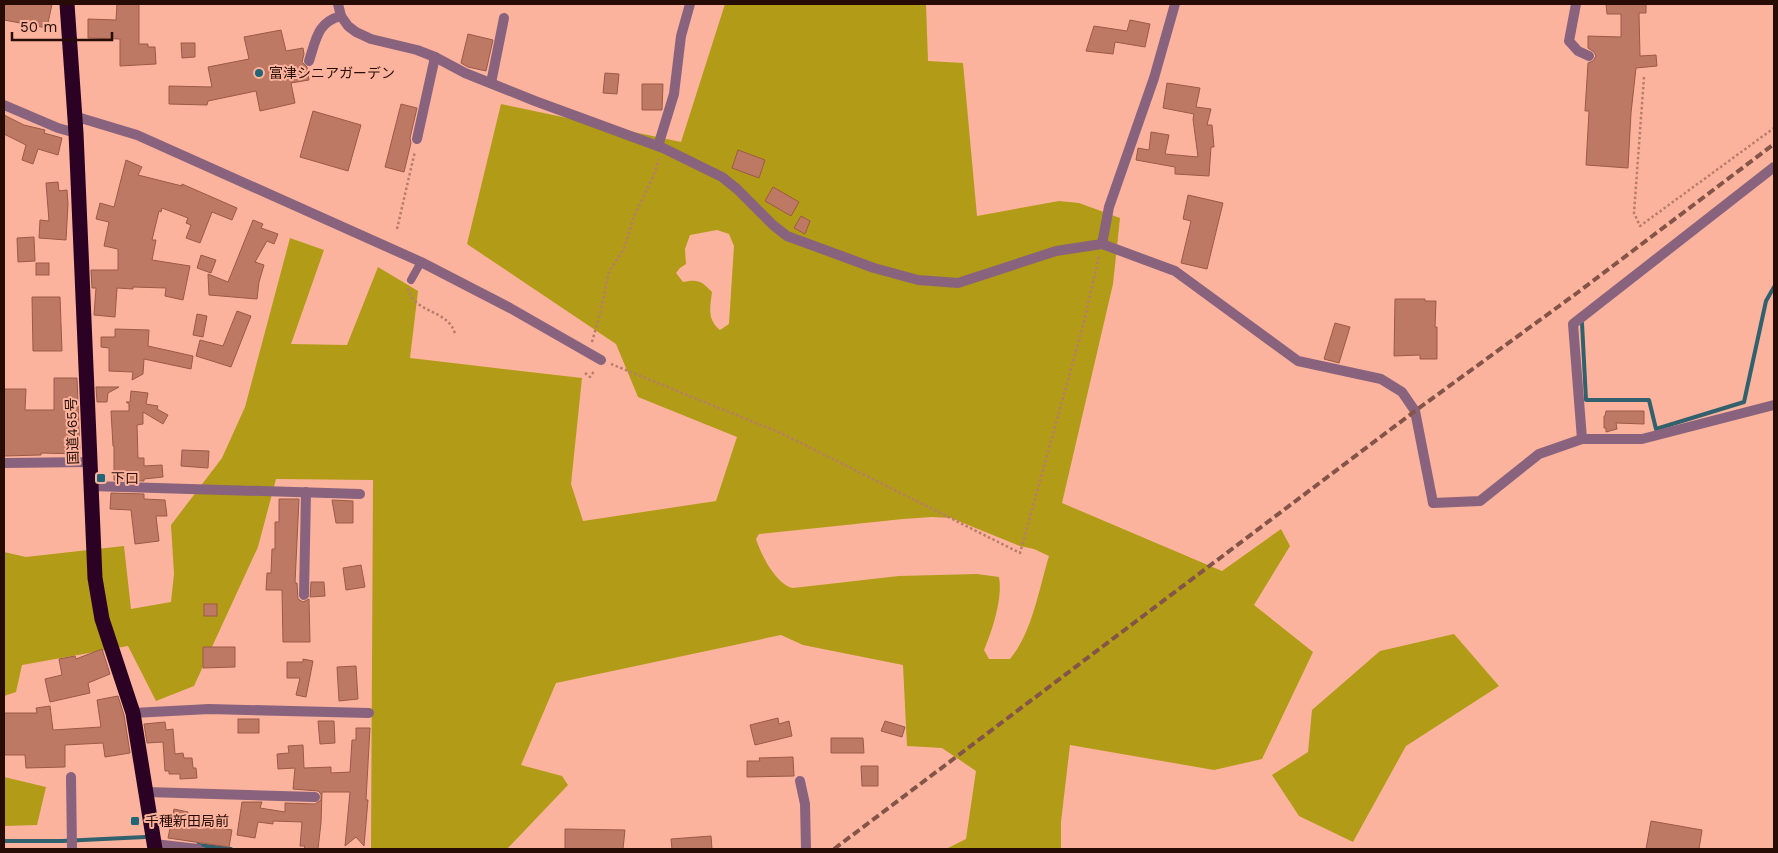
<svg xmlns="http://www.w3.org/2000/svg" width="1778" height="853" font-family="'Work Sans','Noto Sans JP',sans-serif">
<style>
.forest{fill:#b29b16;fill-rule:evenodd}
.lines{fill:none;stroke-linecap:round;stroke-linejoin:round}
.stream{stroke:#31616d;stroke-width:4}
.building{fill:#bd7964;stroke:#9b5a46}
.path{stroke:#b77d6c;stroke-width:2.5;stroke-dasharray:2.5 2.5;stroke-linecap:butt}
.lane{stroke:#89637d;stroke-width:8}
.street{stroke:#89637d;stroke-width:10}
.highway{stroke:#2b0223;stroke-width:15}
.rail{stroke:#835447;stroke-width:4;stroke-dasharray:8 4;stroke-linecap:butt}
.poi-dot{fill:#216577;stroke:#fcb39d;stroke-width:2}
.labels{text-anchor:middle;stroke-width:4;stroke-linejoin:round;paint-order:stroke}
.poi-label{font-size:14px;fill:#260c05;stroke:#fcb39d;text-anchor:start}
.street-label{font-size:14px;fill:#260c05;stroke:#fcb39d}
</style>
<rect width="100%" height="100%" fill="#fcb39d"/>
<g class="forest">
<path d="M 725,4 L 926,4 L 928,61 L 963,63 L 977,216 L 1059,201 L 1079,203 L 1120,218 L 1113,284 L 1062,503 L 1222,571 L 1281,529 L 1290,546 L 1254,605 L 1313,652 L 1262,759 L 1214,770 L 1070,745 L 1061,822 L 1061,849 L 946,849 L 966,839 L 976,771 L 942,748 L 907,746 L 903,665 L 803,645 L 781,635 L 556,683 L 521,765 L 562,776 L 568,785 L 507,849 L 371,849 L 373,480 L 276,479 L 258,547 L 194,686 L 156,701 L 128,646 L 22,665 L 16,692 L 4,696 L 4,552 L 26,557 L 124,546 L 131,609 L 171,602 L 174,574 L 171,525 L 222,458 L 245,407 L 290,238 L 324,250 L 291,344 L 347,345 L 378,267 L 418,291 L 410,358 L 582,378 L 571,484 L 583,521 L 716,501 L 737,437 L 638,397 L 616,344 L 467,244 L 501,104 L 681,142 ZM 717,230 L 729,234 L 734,246 L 729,324 L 720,330 C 707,319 710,308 712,292 C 701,281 699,279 683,282 L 676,273 L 680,268 L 686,264 L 685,249 L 690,235 ZM 932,517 L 951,518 L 1020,546 L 1034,549 L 1049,556 C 1039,589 1032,633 1010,659 L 989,659 L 984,650 C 992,631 1003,598 999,577 L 977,574 L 899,576 L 793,588 C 776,584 761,555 756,539 L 759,534 L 903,519 Z"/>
<polygon points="1454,634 1499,686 1406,746 1353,842 1299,816 1272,775 1308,752 1312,710 1380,651"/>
<polygon points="4,777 46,787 37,825 4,826"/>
</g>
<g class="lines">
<g class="stream">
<polyline points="1582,323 1586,400 1649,400 1656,429 1744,402 1766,301 1774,287"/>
<polyline points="4,841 62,841 145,837"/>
<polyline points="198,845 231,849"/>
</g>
</g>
<g class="building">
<polygon points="4,4 52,4 47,28 4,20"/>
<polygon points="117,4 139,4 139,44 148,44 148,47 155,47 156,64 120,66 120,39 88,38 88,19 116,20"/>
<polygon points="1606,4 1646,4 1646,13 1639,13 1640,56 1656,55 1657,66 1636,68 1631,113 1628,168 1586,165 1589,111 1585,111 1588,63 1593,61 1596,56 1594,52 1588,48 1588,36 1621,37 1621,14 1607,14"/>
<polygon points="1130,20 1150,24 1145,47 1115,42 1113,54 1086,51 1094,26 1127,31"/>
<polygon points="281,30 286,51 303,48 304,54 302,62 307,67 309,80 291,83 295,103 260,111 256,91 208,101 207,105 169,104 169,86 212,87 208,67 249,59 244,37"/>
<polygon points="468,34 493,40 486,71 468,67 461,63"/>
<polygon points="181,43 195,43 195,57 182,58"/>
<polygon points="605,73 619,74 617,94 603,93"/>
<polygon points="1167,83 1200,88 1196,107 1211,109 1207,125 1212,125 1214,147 1211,147 1209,176 1175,174 1175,167 1136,160 1138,148 1149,150 1151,132 1169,135 1165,154 1198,157 1193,119 1194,114 1163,108"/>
<polygon points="642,84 663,84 662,110 642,110"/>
<polygon points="401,104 417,108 410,138 411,143 404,172 385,167"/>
<polygon points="313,111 361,125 348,171 300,157"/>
<polygon points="4,115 24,125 45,130 44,133 62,138 58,155 38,149 33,164 22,160 26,145 4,134"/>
<polygon points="738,150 765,160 759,178 732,168"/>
<polygon points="126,160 142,167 138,175 182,186 182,184 237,208 232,220 212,212 200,243 186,238 191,225 186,223 188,218 162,208 161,212 159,211 152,240 156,240 152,260 190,266 183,300 165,296 166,288 133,287 133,289 117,288 115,317 94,315 96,288 92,288 91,270 118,270 118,249 104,246 109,222 96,219 100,203 114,207"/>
<polygon points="58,182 59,191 67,190 68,204 66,240 39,238 40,220 49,221 46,183"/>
<polygon points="773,187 799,202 791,216 765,201"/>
<polygon points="1188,195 1223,203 1207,269 1181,263 1191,221 1183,219"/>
<polygon points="801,216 810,221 805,234 794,228"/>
<polygon points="253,220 263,224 261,228 278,234 274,244 267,241 255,262 264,265 259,282 257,299 209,295 208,274 228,282"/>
<polygon points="34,237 35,261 18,262 17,238"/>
<polygon points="201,255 216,260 211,273 197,268"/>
<rect x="36" y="263" width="13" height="12"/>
<polygon points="32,297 60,297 62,351 33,351"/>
<polygon points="1395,299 1425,299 1425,301 1436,301 1435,327 1437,327 1437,359 1420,359 1420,355 1394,356"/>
<polygon points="237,311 251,316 231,367 196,356 200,340 223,346"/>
<polygon points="197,314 207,316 203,337 193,335"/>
<polygon points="1335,323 1350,327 1339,363 1324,359"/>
<polygon points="115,329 149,330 148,346 193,356 191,369 144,359 143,374 132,380 133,372 109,371 109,348 101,347 101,337 115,337"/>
<polygon points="54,378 77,378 80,454 41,453 41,455 4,456 4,389 26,389 25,410 54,410"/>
<polygon points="96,387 119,387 108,393 107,402 97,402"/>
<polygon points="131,391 148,393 146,404 158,406 157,409 168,415 163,424 143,412 143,424 137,425 138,458 144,458 144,466 162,465 163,477 144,479 144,481 114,480 114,446 113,446 111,411 129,411 129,404 126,402 130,402"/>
<polygon points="1606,411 1644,411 1644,424 1616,423 1617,429 1606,432 1606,428 1604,428 1604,416 1605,416"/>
<polygon points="182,450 209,451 208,468 181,466"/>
<polygon points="111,493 144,494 144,499 165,500 167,516 156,516 159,541 135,544 131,510 110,509"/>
<polygon points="279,499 299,499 295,583 297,583 298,599 303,602 309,599 310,642 283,642 282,590 266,590 267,573 271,573 272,549 275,549 275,522 279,522"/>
<polygon points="332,500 353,501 353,523 336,523"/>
<polygon points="361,565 365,587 346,590 343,568"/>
<polygon points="311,582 324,582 325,596 310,597"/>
<rect x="204" y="604" width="13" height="12"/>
<polygon points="203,647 235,647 235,667 203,668"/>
<polygon points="102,649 110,674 88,683 90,693 50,702 45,679 62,675 59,659 75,656 76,659"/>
<polygon points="303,659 313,661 306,697 296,695 300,678 287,678 287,662 303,662"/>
<polygon points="356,666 358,699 339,701 337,667"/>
<polygon points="118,696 124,715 130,753 105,757 103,743 65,745 65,767 26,768 25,755 4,755 4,713 37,713 36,708 50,706 53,730 101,727 97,700"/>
<polygon points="778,718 779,724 789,721 792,736 755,745 750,725"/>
<rect x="238" y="719" width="21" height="14"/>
<polygon points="318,721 334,721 335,743 320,744"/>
<polygon points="885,721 905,727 902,737 881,731"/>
<polygon points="165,722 166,730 173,729 175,754 183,753 184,758 192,758 193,768 196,768 197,778 180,779 180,774 169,774 169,771 165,771 163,742 147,743 144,724"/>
<polygon points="356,728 370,728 366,800 368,800 364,846 356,837 345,846 350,792 322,792 321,823 318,849 304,849 305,846 300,846 302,822 273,821 273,824 258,822 255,838 237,835 242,802 262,802 260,808 285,812 285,803 315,804 321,800 321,794 318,791 293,789 295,768 278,769 277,754 289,753 288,746 303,745 304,768 331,767 331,773 350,772 352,740 356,740"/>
<polygon points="831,738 863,738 864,753 831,753"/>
<polygon points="793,757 794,776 747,777 747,761 760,761 759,758"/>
<polygon points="861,766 878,766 878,786 862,786"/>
<polygon points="174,809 188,812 186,822 232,830 229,847 168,838"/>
<polygon points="1651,821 1702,830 1699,849 1646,849"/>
<polygon points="565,829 625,830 623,849 565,849"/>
<polygon points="711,836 712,849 672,849 671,839"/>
</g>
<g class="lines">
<g class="path">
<polyline points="1644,77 1634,213 1640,226 1774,128"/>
<polyline points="397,229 415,151"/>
<path d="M 408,288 C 413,314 449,309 455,334"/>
<polyline points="592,342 601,310 609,271 624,249 634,216 652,179 659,159"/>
<polyline points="611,364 783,434 1020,553 1084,322 1099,255"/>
<polyline points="585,373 590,377 595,370"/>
</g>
<polyline class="lane" points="411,280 421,262"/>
<g class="street">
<polyline points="338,4 341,16 348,26 356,32 371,39 417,50 435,57 465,73 535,101 663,148 722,177 737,189 773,225 787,236 874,268 918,280 958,283 1056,251 1102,244 1175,271 1298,361 1381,379 1402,392 1415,411 1433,503 1480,501 1539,454 1582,439 1642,439 1774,405"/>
<polyline points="1576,4 1569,41 1578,51 1589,56"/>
<path d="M 309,61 C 316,40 317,22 341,16"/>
<polyline points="491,83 504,18"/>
<polyline points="4,105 58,128 76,133"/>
<polyline points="74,116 137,135 421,262 510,308 601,360"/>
<polyline points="417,139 435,57"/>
<polyline points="658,146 674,94 681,36 690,4"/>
<polyline points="1102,244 1109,207 1154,78 1175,4"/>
<polyline points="1582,439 1573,324 1774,167"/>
<polyline points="4,463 89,462"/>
<polyline points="91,486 360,494"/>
<polyline points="304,595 306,492"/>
<polyline points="133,713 209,709 369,713"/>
<polyline points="71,777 72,849"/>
<polyline points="800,781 805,804 806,849"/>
<polyline points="146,792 315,797"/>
<polyline points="154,844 198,849"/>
</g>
<polyline class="highway" points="67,4 76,133 95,578 102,619 133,713 155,849"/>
<polyline class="rail" points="834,849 1415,411 1577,293 1774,144"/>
</g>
<g class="poi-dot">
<circle cx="259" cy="73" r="5"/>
<rect x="96" y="473" width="10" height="10" rx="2.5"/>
<rect x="130" y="816" width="10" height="10" rx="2.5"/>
</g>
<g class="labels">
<g class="poi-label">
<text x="269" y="78">富津シニアガーデン</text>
<text x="111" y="483">下口</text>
<text x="145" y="826">千種新田局前</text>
</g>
<g class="street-label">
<text transform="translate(72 431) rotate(-92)" y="5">国道465号</text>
</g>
</g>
<rect width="1778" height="853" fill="none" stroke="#260c05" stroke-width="10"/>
<path d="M12 32v8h100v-8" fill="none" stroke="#260c05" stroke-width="2.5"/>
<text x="20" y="32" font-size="15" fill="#260c05" stroke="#fcb39d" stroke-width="4" paint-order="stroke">50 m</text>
</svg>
